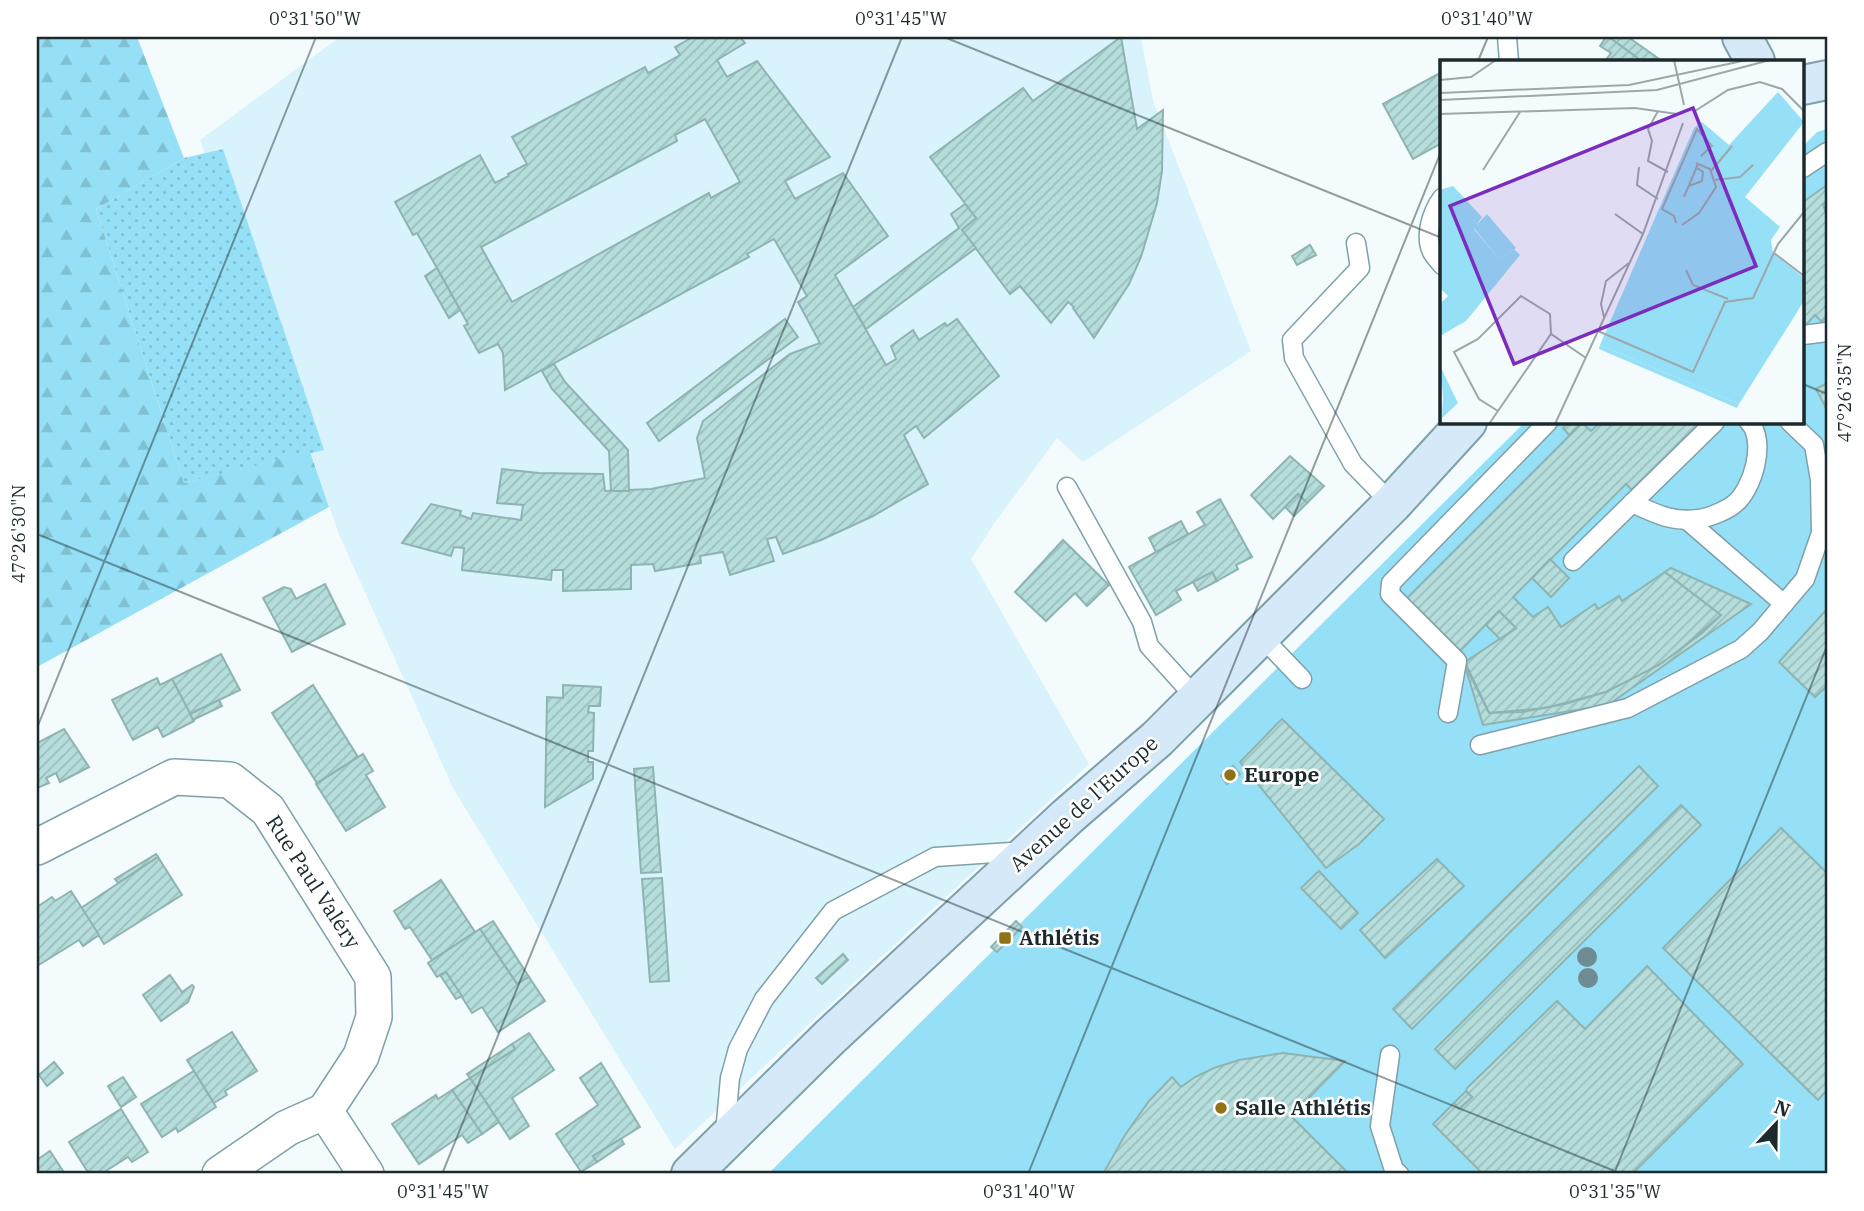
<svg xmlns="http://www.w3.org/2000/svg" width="1864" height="1211" font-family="'IBM Plex Serif',serif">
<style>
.built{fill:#d8f3fc}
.grass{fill:url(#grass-dots)}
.forest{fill:url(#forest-firs)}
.pitch{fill:#95e0f6}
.building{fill:url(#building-hatch);stroke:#8eb4b2;stroke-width:2;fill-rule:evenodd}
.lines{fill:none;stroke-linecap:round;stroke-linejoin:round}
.lane-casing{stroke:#7da0aa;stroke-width:21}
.street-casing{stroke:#7da0aa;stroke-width:38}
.secondary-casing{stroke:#7da0aa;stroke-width:42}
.lane{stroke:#fff;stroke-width:18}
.street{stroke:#fff;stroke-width:35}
.secondary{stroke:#d6e9f8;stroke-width:38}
.tree{fill:#6f8c93}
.ticks{fill:none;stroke:#1c2a2e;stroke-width:2;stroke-opacity:0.45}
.poi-dot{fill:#907116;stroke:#fff;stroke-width:2.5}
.labels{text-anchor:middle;stroke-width:5;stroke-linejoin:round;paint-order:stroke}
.poi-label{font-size:21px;font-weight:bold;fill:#1c2a2e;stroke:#fff;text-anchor:start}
.street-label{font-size:21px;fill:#1c2a2e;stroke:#fff}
.inset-road{fill:none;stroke:#9da7aa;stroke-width:2}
.view{fill:#7b2cbf;fill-opacity:0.15;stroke:#7b2cbf;stroke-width:3.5}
.inset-edge{fill:none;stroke:#1c2a2e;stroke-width:3.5}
.neatline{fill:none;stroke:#1c2a2e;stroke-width:2.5}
.ticks-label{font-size:18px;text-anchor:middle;fill:#1c2a2e}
</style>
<defs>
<pattern id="grass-dots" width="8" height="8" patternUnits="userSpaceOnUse" patternTransform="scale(1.75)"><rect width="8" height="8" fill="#95e0f6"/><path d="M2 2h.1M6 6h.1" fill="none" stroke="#80c0d3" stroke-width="1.8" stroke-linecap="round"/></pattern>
<pattern id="forest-firs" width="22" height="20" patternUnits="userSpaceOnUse" patternTransform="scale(1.75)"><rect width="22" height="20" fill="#95e0f6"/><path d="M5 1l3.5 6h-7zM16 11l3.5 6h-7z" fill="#80c0d3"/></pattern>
<pattern id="building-hatch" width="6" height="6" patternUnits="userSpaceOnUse" patternTransform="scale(1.75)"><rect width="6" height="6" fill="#b5dddb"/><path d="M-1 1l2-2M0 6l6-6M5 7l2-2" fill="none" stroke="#9bbebc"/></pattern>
</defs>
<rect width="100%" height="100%" fill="#f3fbfd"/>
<polygon class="built" points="340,37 1141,37 1153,101 1251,351 1083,462 1057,438 993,525 971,559 1089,764 675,1149 454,790 340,537 200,140"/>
<polygon class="grass" points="223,149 324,450 184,483 96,209 184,158"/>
<polygon class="forest" points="37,37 137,37 184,158 96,209 184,483 310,452 329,507 37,667"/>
<polygon class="pitch" points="1827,129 1827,1174 768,1174 1525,422 1803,422 1803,146 1817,132"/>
<g class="building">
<path d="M 693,37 L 740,37 L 745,43 L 717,60 L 727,77 L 757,61 L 830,157 L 785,181 L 795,199 L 843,173 L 888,236 L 835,275 L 886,365 L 896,359 L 891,346 L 913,330 L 919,340 L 945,323 L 947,326 L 957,319 L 999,376 L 924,438 L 916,426 L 904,435 L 928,484 L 873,516 L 821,540 L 783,554 L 776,537 L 767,539 L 774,561 L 730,575 L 723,552 L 700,556 L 701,563 L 655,571 L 653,564 L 631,565 L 631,589 L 563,591 L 563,570 L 552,570 L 551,580 L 462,570 L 464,548 L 454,547 L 451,556 L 402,543 L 431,504 L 461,511 L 460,515 L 471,519 L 473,513 L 521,520 L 523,505 L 497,503 L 502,469 L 539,473 L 603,474 L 605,491 L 651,489 L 705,478 L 697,438 L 703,421 L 790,354 L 820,343 L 798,302 L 807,296 L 774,239 L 747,254 L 749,257 L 505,390 L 503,353 L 498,344 L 479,353 L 464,326 L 468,324 L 437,268 L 417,233 L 413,235 L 395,202 L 480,155 L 495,183 L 509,176 L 508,174 L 527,164 L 512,137 L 645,67 L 648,73 L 680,55 L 675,47 ZM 705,119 L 740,182 L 711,198 L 709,193 L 512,302 L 481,247 L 677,141 L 675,135 Z"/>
<polygon points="1121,37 1137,129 1163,110 1162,171 1157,203 1141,257 1129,284 1094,338 1073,308 1074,307 1068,302 1051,323 1020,286 1010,294 962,230 976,218 930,157 1023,88 1033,101"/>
<polygon points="1606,37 1609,37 1642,61 1605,61 1611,53 1600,46"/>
<polygon points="1609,37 1628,37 1662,61 1642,61"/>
<polygon points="1442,72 1442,143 1413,159 1383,104"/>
<polygon points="1827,185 1827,203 1823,204 1827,217 1827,316 1822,322 1815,315 1803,328 1803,202"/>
<polygon points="965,204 976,218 962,230 976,248 866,329 853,307 959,228 951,214"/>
<polygon points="1310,245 1316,255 1297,265 1292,256"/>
<polygon points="437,268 460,310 449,318 425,276"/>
<polygon points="785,319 798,337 659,441 647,423"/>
<polygon points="554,364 565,382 628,450 629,491 611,491 609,451 552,389 542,371"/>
<polygon points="1827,383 1827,410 1816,389"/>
<polygon points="1569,422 1582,422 1569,435 1563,428"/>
<polygon points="1601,422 1702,422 1633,491 1626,484 1513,597 1533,617 1548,607 1561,627 1595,604 1598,609 1619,596 1622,601 1665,572 1721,615 1670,658 1636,678 1606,692 1546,708 1489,713 1465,662 1516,628 1499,611 1460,651 1407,598 1582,423 1591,431"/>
<polygon points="1290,456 1324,486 1307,503 1298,494 1273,519 1251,495"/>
<polygon points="1298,494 1307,503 1294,516 1285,507"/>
<polygon points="1220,499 1252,557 1236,565 1238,569 1217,581 1212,572 1176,591 1181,600 1156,615 1129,567 1205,525 1197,512"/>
<polygon points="1181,521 1188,534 1156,552 1149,538"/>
<polygon points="1063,540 1109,585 1087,606 1075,593 1046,621 1015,592"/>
<polygon points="1550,559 1569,578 1551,597 1532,578"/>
<polygon points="1671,568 1751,604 1608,705 1483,725 1464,663 1489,713 1522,712 1565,704 1606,692 1659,665 1702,633 1721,615 1665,572"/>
<polygon points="1212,572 1217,581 1198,591 1193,582"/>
<polygon points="325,584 345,624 292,652 263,598 284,587 291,589 296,599"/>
<polygon points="1827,609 1827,686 1815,697 1779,662"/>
<polygon points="1499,611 1516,628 1500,639 1486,625"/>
<polygon points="221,654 240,690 190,714 172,679"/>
<polygon points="157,678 160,685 172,679 194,721 163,737 158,727 133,740 112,700"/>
<polygon points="313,685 358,757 317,783 272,713"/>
<polygon points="563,685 601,687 600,706 589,706 588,712 594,713 593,751 588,751 588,762 593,762 593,779 545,807 547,697 563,698"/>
<polygon points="219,700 222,706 193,720 190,714"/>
<polygon points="1282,719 1384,819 1359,844 1326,868 1240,762"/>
<polygon points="64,729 89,767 60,782 56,773 46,778 49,783 37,788 37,743"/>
<polygon points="363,754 373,771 366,775 385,807 346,831 316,784"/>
<polygon points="1233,766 1240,774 1227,784 1221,776"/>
<polygon points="1639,766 1658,786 1412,1029 1393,1009"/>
<polygon points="653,767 661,872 641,873 634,769"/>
<polygon points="1681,805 1701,825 1455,1069 1435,1049"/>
<polygon points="1781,828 1827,873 1827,1090 1818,1100 1663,948"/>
<polygon points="156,854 158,857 118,883 115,879"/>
<polygon points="158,857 182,895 104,944 81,908"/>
<polygon points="1437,859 1464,886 1385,958 1360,930"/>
<polygon points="1319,871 1358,913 1341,929 1301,888"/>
<polygon points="662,878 669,981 650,982 642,879"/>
<polygon points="441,880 475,932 432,960 410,927 405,929 394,911"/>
<polygon points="71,891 99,935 83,946 79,940 37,966 37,907 52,897 55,901"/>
<polygon points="493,921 529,977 517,984 480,929"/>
<polygon points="1016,921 1022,927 997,952 991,947"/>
<polygon points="480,929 517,984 529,977 545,1001 498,1032 482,1007 472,1013 446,972 437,977 428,963"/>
<polygon points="843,954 848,960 822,984 816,978"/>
<polygon points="1647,966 1743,1064 1632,1174 1483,1174 1433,1124 1454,1103 1459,1109 1472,1097 1466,1091 1467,1088 1557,1001 1585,1029"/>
<polygon points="446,972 462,996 456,999 440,975"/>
<polygon points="170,975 182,992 192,985 194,987 188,1002 161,1021 143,995"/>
<polygon points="232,1032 257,1071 225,1091 227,1095 214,1103 187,1060"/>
<polygon points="529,1033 554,1070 512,1098 529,1126 510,1139 470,1078 515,1049 512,1044"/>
<polygon points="512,1044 515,1049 470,1078 467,1074"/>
<polygon points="1283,1053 1345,1061 1291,1116 1349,1174 1103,1174 1125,1135 1149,1101 1172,1077 1181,1087 1195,1077 1214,1068 1239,1060"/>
<polygon points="54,1062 63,1073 47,1086 39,1075"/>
<polygon points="601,1063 640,1127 593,1156 597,1162 581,1172 556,1134 598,1105 580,1078"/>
<polygon points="194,1071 216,1107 178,1132 176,1128 162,1137 141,1104"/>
<polygon points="123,1077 136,1097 121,1107 108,1086"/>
<polygon points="470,1078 499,1122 482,1134 452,1090"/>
<polygon points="452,1090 482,1134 468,1143 462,1135 419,1164 392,1124 436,1095 438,1099"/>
<polygon points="1466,1091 1472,1097 1459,1109 1454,1103"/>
<polygon points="121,1109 148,1152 132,1162 128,1157 101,1174 89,1174 69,1142"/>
<polygon points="621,1139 624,1144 597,1162 593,1156"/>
<polygon points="50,1151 65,1174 37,1174 37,1160"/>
</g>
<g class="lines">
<defs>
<g id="lane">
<polyline points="1507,37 1509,61"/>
<polyline points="1803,168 1827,152"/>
<path d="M 1442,198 C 1432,212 1424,235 1432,252 C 1434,256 1439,261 1442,265"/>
<polyline points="1356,243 1360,268 1292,340 1294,358 1353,464 1392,504"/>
<polyline points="1803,335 1827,332"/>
<polyline points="1067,487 1142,622 1149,646 1197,699"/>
<path d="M 1632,503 C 1654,513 1673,523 1698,519 C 1708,518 1725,511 1733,505 C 1753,491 1767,440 1749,422"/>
<polyline points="1687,520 1784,604"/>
<polyline points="1573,561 1715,422"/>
<polyline points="1260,635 1302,679"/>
<polyline points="1448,713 1457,661 1390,594 1391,583 1548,422"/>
<polyline points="1480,745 1628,708 1741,649 1760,632 1805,579 1821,533 1820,480 1814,445 1790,422"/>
<polyline points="1390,1055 1380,1126 1394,1170 1399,1174"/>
<polyline points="725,1133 730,1078 738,1049 764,999 833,911 935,857 1024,851"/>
</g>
<g id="street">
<polyline points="37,847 174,777 230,780 268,810 373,977 374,1017 361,1056 325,1111"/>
<polyline points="220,1174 287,1128 325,1111 366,1174"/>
</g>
<g id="secondary">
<polyline points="1742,37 1755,61"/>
<polyline points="1803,85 1827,80"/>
<polyline points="691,1174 830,1037 1068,816 1157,739 1392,504 1467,422"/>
</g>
</defs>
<use href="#lane" class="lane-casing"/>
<use href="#street" class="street-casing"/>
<use href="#secondary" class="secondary-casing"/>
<use href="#lane" class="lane"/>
<use href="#street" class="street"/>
<use href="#secondary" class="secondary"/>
</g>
<g class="tree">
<circle cx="1587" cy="957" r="10"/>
<circle cx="1588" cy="978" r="10"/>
</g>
<path class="ticks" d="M 944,37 L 1442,238M 1478,61 L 1488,37M 1803,384 L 1827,394M 37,534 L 1622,1174M 37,728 L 316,37M 442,1174 L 902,37M 1028,1174 L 1442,149M 1614,1174 L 1827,646"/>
<g class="poi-dot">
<circle cx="1230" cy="775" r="7"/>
<rect x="998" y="931" width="14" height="14" rx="3.5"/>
<circle cx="1221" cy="1108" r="7"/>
</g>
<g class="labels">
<g class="poi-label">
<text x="1244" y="782">Europe</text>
<text x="1019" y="945">Athlétis</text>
<text x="1235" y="1115">Salle Athlétis</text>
</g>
<g class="street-label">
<text transform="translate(1084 804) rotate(-42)" y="7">Avenue de l'Europe</text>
<text transform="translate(313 882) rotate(57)" y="7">Rue Paul Valéry</text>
</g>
</g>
<g transform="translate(1440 60)">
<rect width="364" height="364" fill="#f3fbfd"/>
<path d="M 47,154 L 76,188 L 59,199 L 34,168 ZM 160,285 L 299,344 L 297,348 L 159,289 Z" fill="#95e0f6"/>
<path d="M 13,126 L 42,157 L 34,169 L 59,199 L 74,189 L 80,195 L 26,261 L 0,276 L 0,244 L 8,236 L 0,228 L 0,130 ZM 0,306 L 18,343 L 2,358 L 3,337 Z" fill="#95e0f6"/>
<path d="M 338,32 L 364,62 L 305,137 L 340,167 L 331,180 L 333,193 L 364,218 L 364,241 L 299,344 L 160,285 L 254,68 L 262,62 L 289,85 Z" fill="#95e0f6"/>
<path class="inset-road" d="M 234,0 L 244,45M 0,20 L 31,17 L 56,0M 0,33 L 189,25 L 307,0M 0,40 L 217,30 L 330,0M 218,51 L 208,69 L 212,81 L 208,101 L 228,112M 255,51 L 288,30 L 320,22 L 342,29 L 364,51M 0,54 L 195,48 L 237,54M 199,107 L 197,125 L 218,139M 43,110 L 80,52M 271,111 L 292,86M 275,120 L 300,117 L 313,105M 249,126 L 262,121 L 263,112 L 257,108M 244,137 L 258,104M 175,154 L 203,174M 236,163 L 234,156 L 222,149 L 257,69 L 272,86 L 261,96M 242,165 L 259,153 L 276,127 L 270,109 L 256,103M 334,193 L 364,216M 246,210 L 253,225 L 288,239M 164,257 L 161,244 L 166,221 L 189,203M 158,271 L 253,312 L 285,242 L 313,238 L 338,184 L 364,152M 58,351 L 39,339 L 14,292 L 38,279 L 81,236 L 110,254 L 111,274M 49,364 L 111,274 L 146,298M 115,364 L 203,174 L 243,63"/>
<path class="view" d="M 253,48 L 316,206 L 74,304 L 10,146 Z"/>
<rect width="364" height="364" class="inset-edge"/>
</g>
<rect width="1864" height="1211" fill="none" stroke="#ffffff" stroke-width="77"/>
<g transform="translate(1776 1124) rotate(22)" stroke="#ffffff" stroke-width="5" paint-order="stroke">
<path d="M0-5L12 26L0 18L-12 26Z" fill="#1c2a2e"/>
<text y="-10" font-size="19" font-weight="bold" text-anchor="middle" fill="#1c2a2e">N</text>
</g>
<rect x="38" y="38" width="1788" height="1134" class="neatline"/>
<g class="ticks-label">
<text x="315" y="25">0°31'50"W</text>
<text x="901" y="25">0°31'45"W</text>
<text x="1487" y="25">0°31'40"W</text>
<text transform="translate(1845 393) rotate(-90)" y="6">47°26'35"N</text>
<text transform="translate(19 534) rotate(-90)" y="6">47°26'30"N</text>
<text x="443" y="1198">0°31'45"W</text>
<text x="1029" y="1198">0°31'40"W</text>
<text x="1615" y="1198">0°31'35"W</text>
</g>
</svg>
